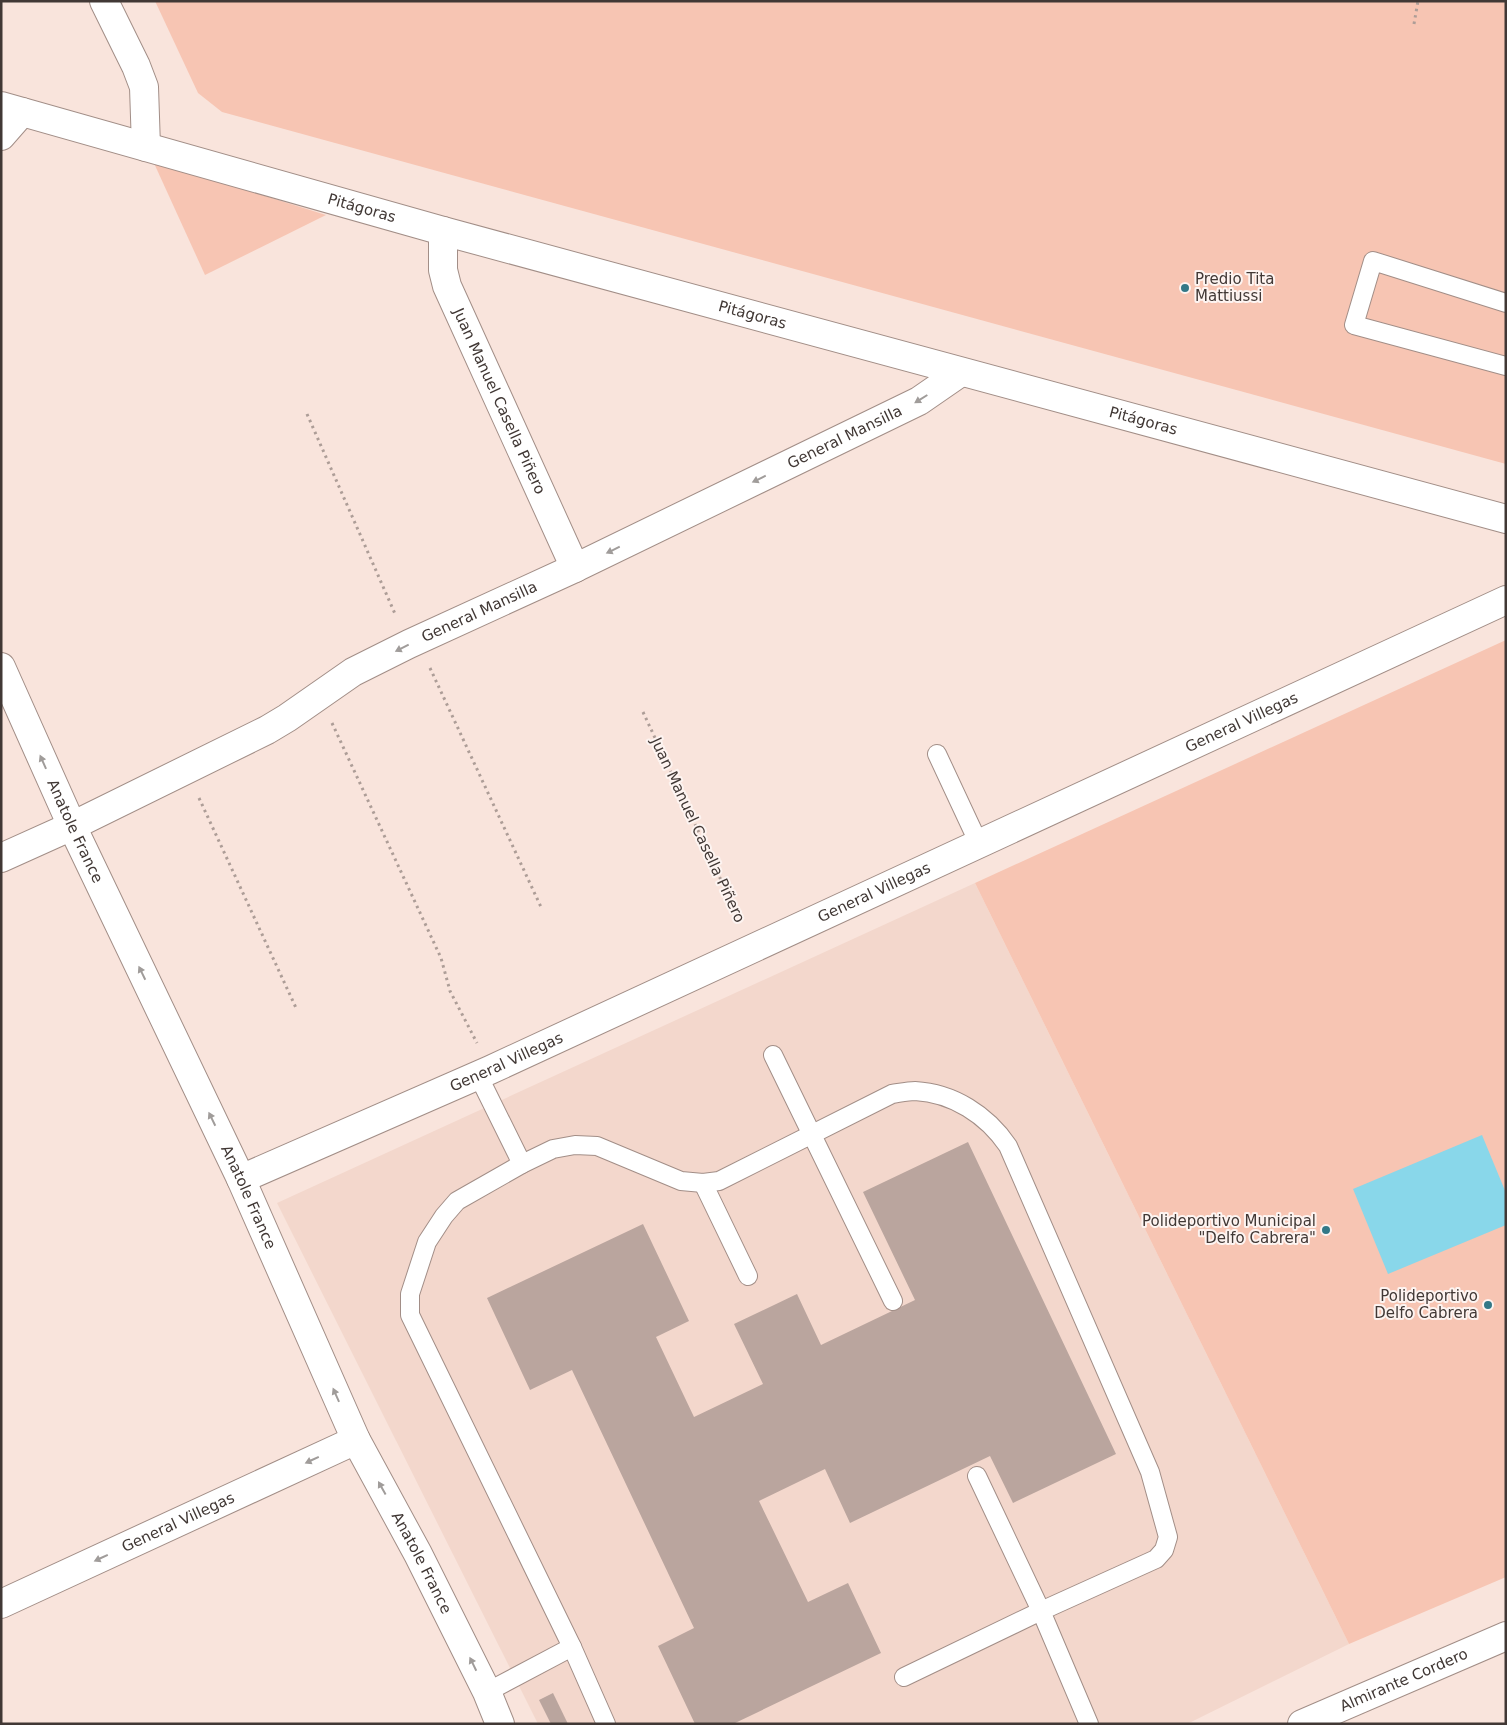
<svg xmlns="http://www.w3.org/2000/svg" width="1507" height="1725" font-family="'DejaVu Sans',sans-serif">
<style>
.built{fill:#f3d7cc}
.green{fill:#f7c5b3}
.water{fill:#89d7ea}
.building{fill:#baa59e}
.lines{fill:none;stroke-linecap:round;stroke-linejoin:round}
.service-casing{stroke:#a28e87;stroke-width:20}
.minor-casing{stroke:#a28e87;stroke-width:30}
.path{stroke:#ad9d97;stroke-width:3;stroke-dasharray:2.5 4;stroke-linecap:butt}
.service{stroke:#fff;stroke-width:18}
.minor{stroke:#fff;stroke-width:28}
.oneway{fill:#a09c9a}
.poi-dot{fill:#337887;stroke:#fdf4f1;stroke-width:2}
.labels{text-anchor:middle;stroke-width:4;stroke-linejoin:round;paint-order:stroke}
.street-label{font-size:15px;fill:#413835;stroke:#fdf4f1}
.poi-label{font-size:15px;fill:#413835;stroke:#fdf4f1;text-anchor:end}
</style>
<rect width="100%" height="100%" fill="#f9e4dc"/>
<polygon class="built" points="975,883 1349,1644 1187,1724 538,1724 277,1203"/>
<g class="green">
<polygon points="155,1 1506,1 1506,464 222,112 198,93"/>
<polygon points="153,161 326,215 205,275"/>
<polygon points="1506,640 1506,1577 1349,1644 975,883"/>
</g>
<polygon class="water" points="1482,1135 1506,1193 1506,1225 1388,1274 1353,1189"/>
<g class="building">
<polygon points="968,1142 1116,1454 1013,1503 990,1456 850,1523 825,1469 759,1501 808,1602 848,1583 881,1653 733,1724 695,1724 658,1646 694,1628 572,1370 530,1390 487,1298 643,1224 689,1321 656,1337 694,1417 763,1384 734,1324 797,1294 821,1345 915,1300 863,1192"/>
<polygon points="553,1693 568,1724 551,1724 539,1700"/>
</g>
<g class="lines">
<defs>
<g id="service">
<polyline points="1506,303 1373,261 1354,325 1506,366"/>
<polyline points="937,754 979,844"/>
<polyline points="773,1055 893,1301"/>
<polyline points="478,1075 522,1164"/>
<polyline points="703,1183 748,1276"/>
<polyline points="572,1647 606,1724"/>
<polyline points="904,1677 1041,1611 977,1476"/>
<path d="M 487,1692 L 572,1647 L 410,1315 L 410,1294 L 427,1242 L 444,1216 L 457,1201 L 522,1164 L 553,1149 L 575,1145 L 597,1146 L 681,1181 L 703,1183 L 719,1181 L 892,1094 C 899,1093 908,1091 915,1091 C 953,1093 987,1115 1008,1146 L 1150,1472 L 1168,1537 L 1164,1550 L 1156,1559 L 1041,1611 L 1089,1724"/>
</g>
<g id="minor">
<polyline points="104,1 136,66 144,87 146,147"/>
<path id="s1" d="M 1,106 L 443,231 L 1506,519"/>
<polyline points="1,136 22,112"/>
<path id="s2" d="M 443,231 L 443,270 L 447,286 L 575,568"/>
<path id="s3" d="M 1,667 L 72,826 L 241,1179 L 356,1440 L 418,1554 L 487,1692 L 500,1724"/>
<path id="s4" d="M 1,858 L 72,826 L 267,730 L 287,718 L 353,672 L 409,644 L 575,568 L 919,401 L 961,372"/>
<path id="s5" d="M 241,1179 L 490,1070 L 1506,600"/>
<path id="s6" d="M 1,1604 L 356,1440"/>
<path id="s7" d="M 1302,1724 L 1506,1636"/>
</g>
</defs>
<use href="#service" class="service-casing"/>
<use href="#minor" class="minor-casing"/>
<g class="path">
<polyline points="1414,24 1418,1"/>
<polyline points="307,414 396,616"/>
<polyline points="430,668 541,907"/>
<polyline points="643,712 740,921"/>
<polyline points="332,723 441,958 450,991 477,1043"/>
<polyline points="199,798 297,1010"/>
</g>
<use href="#service" class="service"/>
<use href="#minor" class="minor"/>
</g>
<defs><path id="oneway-solid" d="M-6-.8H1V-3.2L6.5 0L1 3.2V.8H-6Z" transform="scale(1.25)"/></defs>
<g class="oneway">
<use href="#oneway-solid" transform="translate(921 399) rotate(148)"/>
<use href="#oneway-solid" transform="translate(759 479) rotate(154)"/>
<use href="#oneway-solid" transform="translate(613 550) rotate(154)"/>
<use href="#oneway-solid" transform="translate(402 648) rotate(153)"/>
<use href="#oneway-solid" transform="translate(43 762) rotate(-114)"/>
<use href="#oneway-solid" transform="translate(142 973) rotate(-116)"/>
<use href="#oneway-solid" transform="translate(212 1119) rotate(-116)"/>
<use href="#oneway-solid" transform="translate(336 1395) rotate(-114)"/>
<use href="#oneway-solid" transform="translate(312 1460) rotate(155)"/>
<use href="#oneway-solid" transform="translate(382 1488) rotate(-119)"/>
<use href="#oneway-solid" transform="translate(101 1558) rotate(155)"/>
<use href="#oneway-solid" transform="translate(473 1664) rotate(-116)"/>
</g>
<g class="poi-dot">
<circle cx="1185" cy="288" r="5"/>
<circle cx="1326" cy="1230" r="5"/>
<circle cx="1488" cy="1305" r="5"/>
</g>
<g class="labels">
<g class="street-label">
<text dy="5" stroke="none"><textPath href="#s1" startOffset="375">Pitágoras</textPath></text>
<text dy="5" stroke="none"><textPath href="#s1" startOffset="780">Pitágoras</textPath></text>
<text dy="5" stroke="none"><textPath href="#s2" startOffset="182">Juan Manuel Casella Piñero</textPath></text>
<text dy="5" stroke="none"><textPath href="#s1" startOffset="1185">Pitágoras</textPath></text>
<text dy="5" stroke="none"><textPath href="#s4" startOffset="944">General Mansilla</textPath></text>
<text dy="5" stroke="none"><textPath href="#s4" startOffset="539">General Mansilla</textPath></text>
<text dy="5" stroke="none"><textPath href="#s5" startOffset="1100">General Villegas</textPath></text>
<text transform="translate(698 830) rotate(65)" y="5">Juan Manuel Casella Piñero</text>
<text dy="5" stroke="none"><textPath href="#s3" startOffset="180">Anatole France</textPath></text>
<text dy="5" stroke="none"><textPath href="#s5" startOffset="695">General Villegas</textPath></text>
<text dy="5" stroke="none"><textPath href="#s5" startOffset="290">General Villegas</textPath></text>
<text dy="5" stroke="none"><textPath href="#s3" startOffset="585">Anatole France</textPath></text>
<text dy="5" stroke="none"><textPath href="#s6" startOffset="195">General Villegas</textPath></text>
<text dy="5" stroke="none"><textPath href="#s3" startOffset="990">Anatole France</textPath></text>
<text dy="5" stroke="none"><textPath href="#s7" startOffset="111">Almirante Cordero</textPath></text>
</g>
<g class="poi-label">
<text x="1195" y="284" text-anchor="start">Predio Tita<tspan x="1195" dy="17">Mattiussi</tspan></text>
<text x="1316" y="1226">Polideportivo Municipal<tspan x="1316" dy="17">"Delfo Cabrera"</tspan></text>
<text x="1478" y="1301">Polideportivo<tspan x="1478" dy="17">Delfo Cabrera</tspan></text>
</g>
</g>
<rect width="1507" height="1725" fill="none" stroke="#413835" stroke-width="5"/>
</svg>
